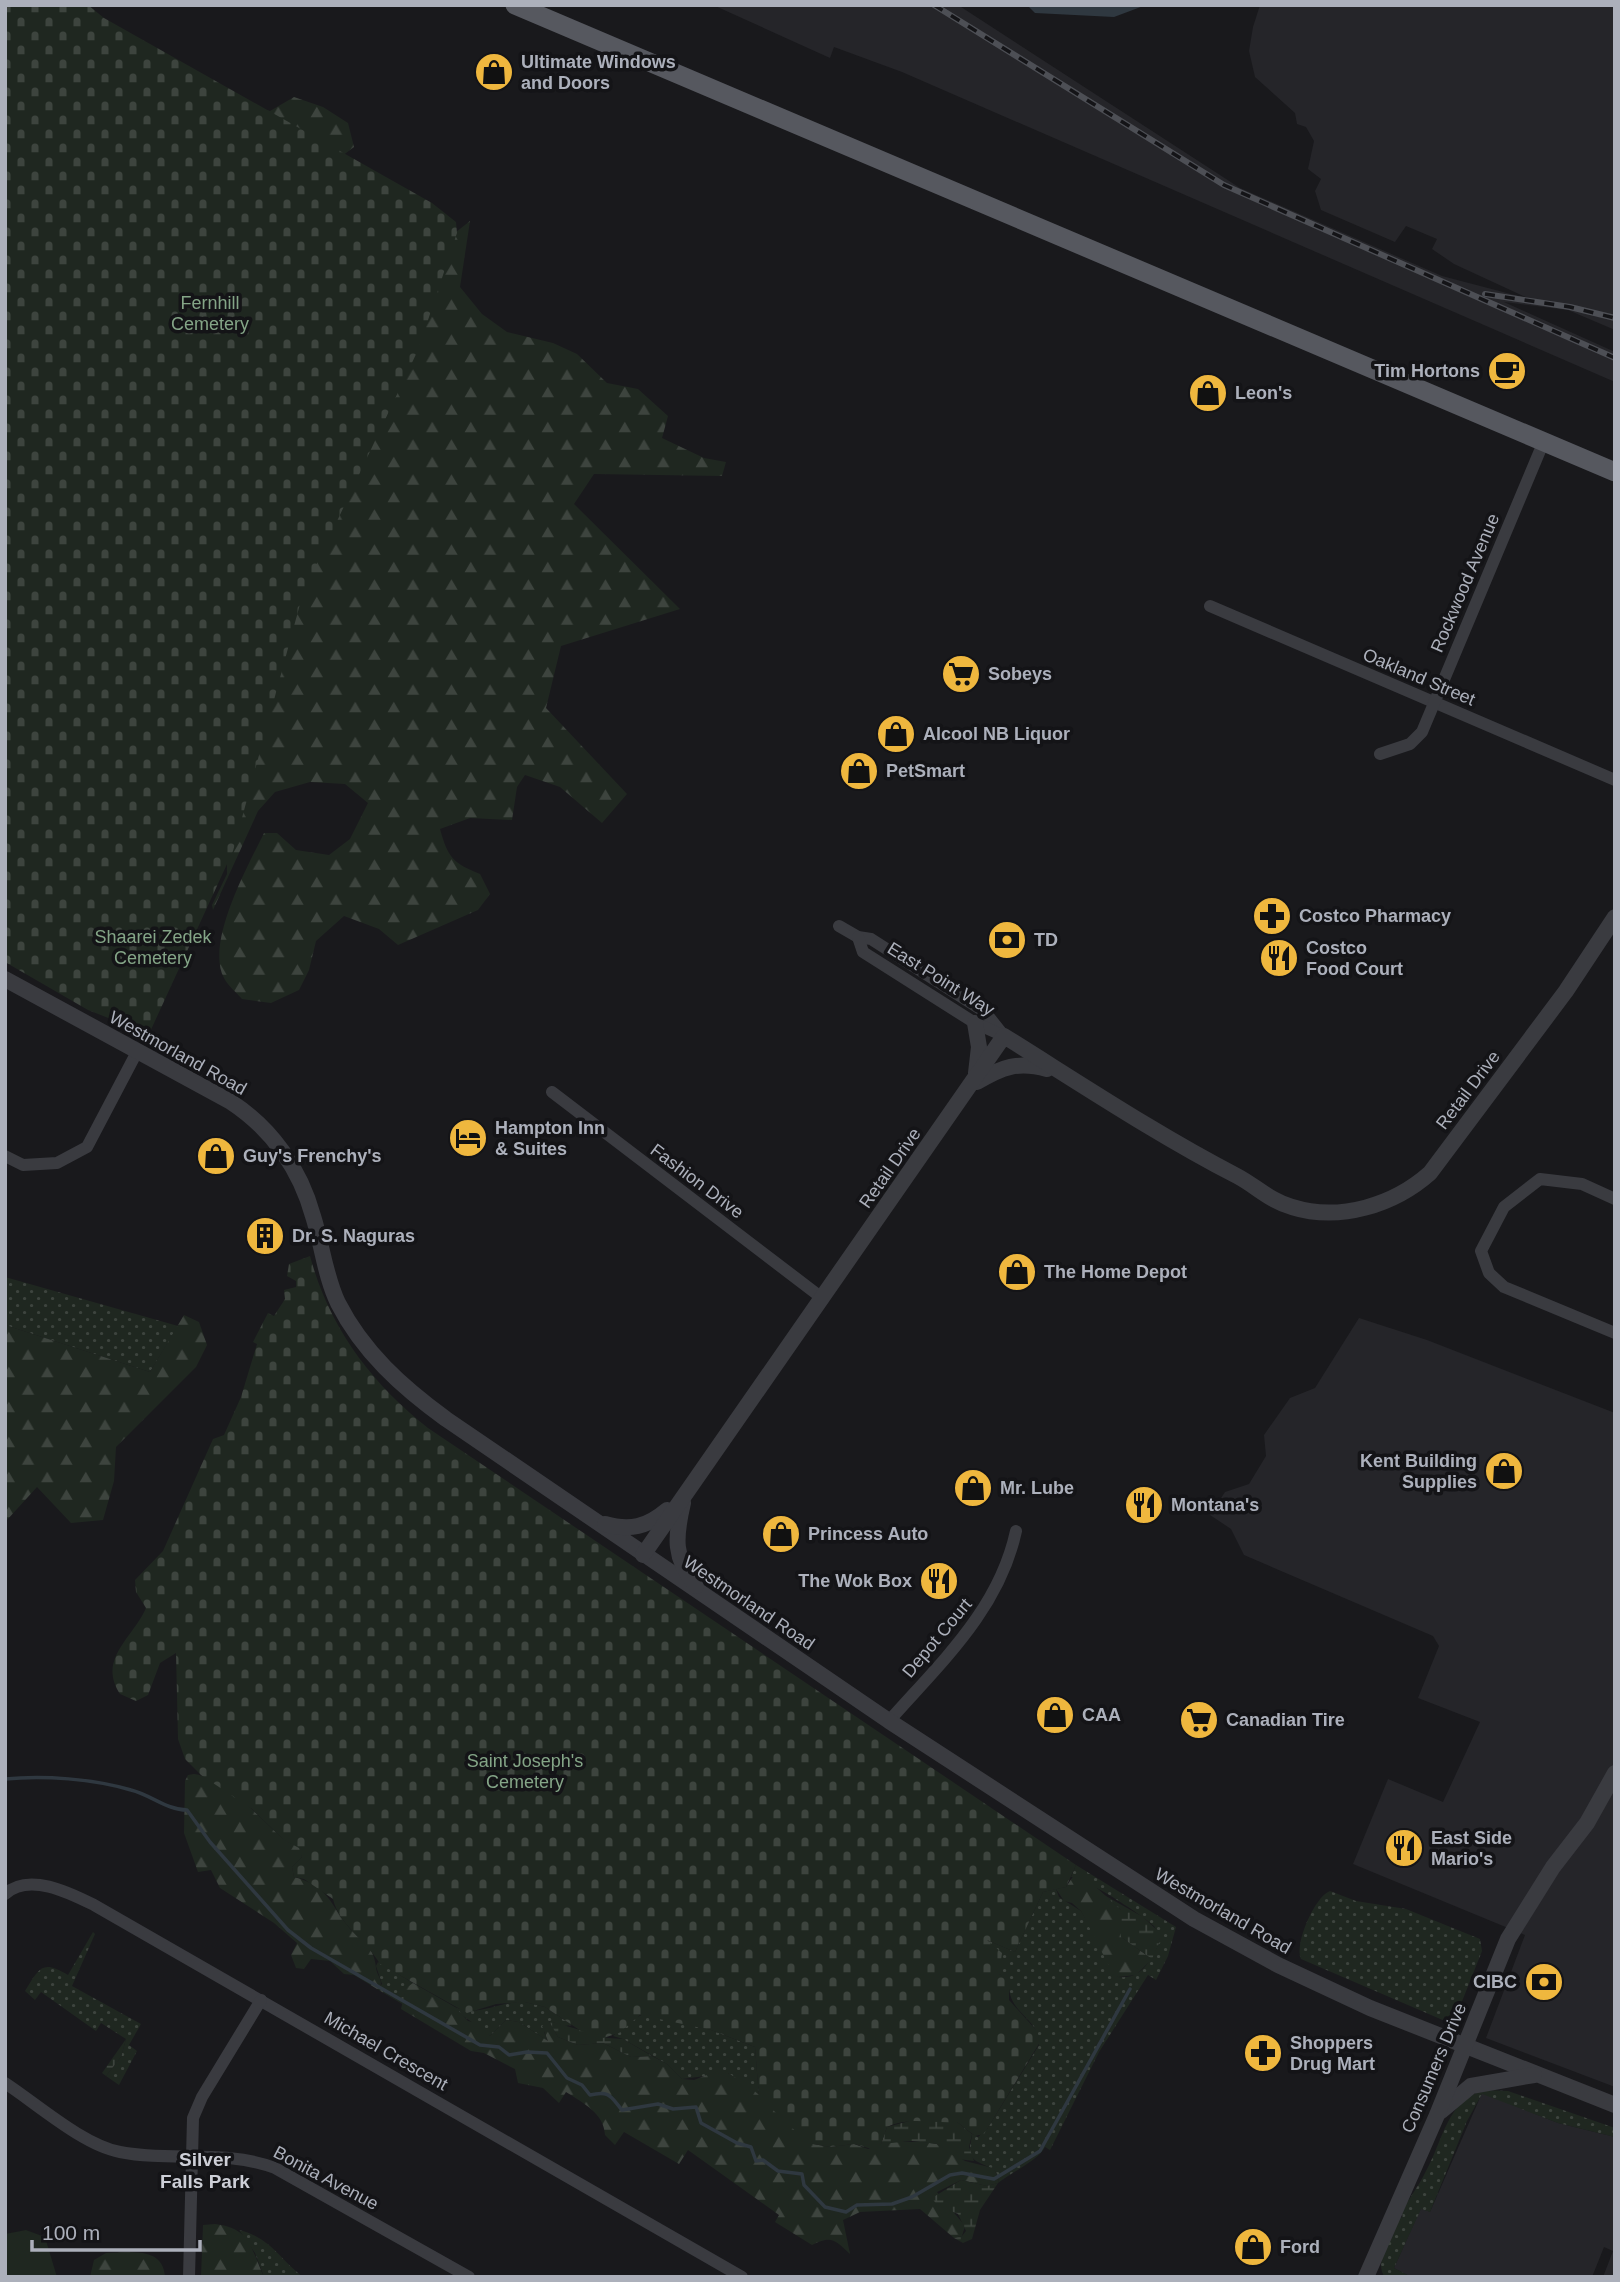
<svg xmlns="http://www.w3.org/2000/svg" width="1620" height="2282" font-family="Arial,sans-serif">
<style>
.built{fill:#252529}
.grass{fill:url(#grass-dots)}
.forest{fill:url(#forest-firs)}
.wetland{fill:url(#wetland-marsh)}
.cemetery{fill:url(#cemetery-stones)}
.park{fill:#1f2720}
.water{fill:#2f3840}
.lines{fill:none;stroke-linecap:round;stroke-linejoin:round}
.stream{stroke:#2f3840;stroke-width:3.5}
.minor{stroke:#3a3b40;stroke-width:12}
.tertiary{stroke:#3a3b40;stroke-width:16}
.primary{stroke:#56585f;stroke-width:19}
.rail-casing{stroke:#4d4f55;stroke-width:6}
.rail{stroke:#141417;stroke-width:3.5;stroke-dasharray:10;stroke-linecap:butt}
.labels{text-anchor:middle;stroke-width:7;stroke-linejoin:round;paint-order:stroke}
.poi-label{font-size:18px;font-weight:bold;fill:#acb0bb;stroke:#141417;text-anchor:start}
.park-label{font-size:18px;fill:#84a587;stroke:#141417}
.street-label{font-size:18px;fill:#acb0bb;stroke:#141417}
.neighbourhood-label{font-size:19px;font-weight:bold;fill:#cdcfd7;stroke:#141417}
</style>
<defs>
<pattern id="grass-dots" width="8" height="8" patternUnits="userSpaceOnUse" patternTransform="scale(1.75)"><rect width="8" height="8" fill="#1f2720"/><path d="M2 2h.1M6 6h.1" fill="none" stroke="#3d443e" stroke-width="1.8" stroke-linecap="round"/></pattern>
<pattern id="forest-firs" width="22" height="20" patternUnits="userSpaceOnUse" patternTransform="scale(1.75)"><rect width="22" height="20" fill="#1f2720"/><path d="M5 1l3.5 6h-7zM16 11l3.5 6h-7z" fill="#3d443e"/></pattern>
<pattern id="wetland-marsh" width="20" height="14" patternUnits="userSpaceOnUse" patternTransform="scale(1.75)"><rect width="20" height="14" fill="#1f2720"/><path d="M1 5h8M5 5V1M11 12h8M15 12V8" fill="none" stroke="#3d443e"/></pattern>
<pattern id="cemetery-stones" width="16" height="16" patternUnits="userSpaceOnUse" patternTransform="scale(1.75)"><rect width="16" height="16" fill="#1f2720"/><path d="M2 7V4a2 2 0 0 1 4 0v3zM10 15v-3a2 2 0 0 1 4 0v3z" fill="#3d443e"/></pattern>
</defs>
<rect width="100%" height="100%" fill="#19191c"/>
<g class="built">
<polygon points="713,5 958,5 1240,188 1442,276 1530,299 1454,264 1432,249 1437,239 1406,226 1395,242 1321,210 1315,191 1321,179 1308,169 1314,141 1306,127 1297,124 1295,113 1255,77 1249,51 1253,27 1260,5 1615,5 1615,330 1568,310 1504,302 1615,352 1615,382 902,72 834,47 830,58"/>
<polygon points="1359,1318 1427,1340 1615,1413 1615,2087 1486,2038 1525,1935 1353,1864 1388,1779 1443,1802 1480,1722 1418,1698 1439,1646 1433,1636 1244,1555 1231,1529 1210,1515 1225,1492 1249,1484 1266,1456 1264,1435 1290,1398 1315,1388"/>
<polygon points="1482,2093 1558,2123 1615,2137 1615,2277 1603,2277 1613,2251 1604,2247 1592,2277 1411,2277 1394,2268 1421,2208 1430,2212"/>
</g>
<g class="grass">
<polygon points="5,1277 178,1326 150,1372 5,1325"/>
<path d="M 1076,1865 L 1176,1927 L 1168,1956 L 1156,1980 L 1148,1975 L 1099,2052 L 1050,2150 L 1045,2147 C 1039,2160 1010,2173 998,2183 L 999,2178 C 994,2162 973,2167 970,2152 C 969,2146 972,2140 972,2134 L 978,2137 L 987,2129 L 1039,2045 C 1040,2016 1006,2015 1009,1980 L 999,1974 L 987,1940 L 1015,1952 L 1043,1892 L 1056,1889 L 1059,1897 L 1081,1911 L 1118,1977 C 1142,1980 1151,1960 1160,1941 C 1158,1936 1157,1930 1154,1926 C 1144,1916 1081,1875 1071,1877 Z"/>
<path d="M 1330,1891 L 1356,1901 L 1406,1909 L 1480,1939 L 1482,1951 L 1455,2019 L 1445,2021 L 1301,1959 C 1294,1944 1315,1896 1330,1891 Z"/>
<path d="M 93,1932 L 95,1934 L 72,1986 L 141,2024 L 129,2045 L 137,2051 L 119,2085 L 106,2076 L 121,2057 L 126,2039 L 101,2023 L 96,2031 L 41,1992 L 35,2000 L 25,1991 C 40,1967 42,1960 68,1975 Z"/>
<polygon points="378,1962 413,1983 405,1992 404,2005 377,1989 382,1984 376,1966"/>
<path d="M 525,2002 L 545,2007 L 572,2025 L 564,2026 L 549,2021 L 544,2032 L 548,2041 L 519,2022 L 506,2020 L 490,2036 C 480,2023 465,2022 455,2007 C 478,2018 498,2001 525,2002 Z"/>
<polygon points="644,2014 711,2030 755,2047 759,2097 728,2073 682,2079 667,2064 623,2039 613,2036 635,2018"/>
<path d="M 1485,2090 L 1508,2091 L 1615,2128 L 1615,2137 L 1558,2123 L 1482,2094 L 1467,2121 L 1430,2212 L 1421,2209 L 1394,2268 L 1411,2277 L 1385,2277 C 1373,2263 1392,2236 1398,2220 L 1403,2216 L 1401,2214 C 1408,2199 1419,2186 1426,2171 C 1443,2141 1447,2099 1485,2090 Z"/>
<path d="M 239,2230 C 271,2238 278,2258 303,2277 L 264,2277 L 255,2253 Z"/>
</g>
<g class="forest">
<path d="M 218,97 L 270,111 L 294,97 L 323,107 L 348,123 L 354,147 L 326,168 L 437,247 L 470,221 L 460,287 L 482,314 L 507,332 L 553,343 L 577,354 L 607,383 L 638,389 L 668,416 L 662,438 L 704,458 L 726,462 L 722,476 L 594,474 L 574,504 L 680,609 L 561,646 L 546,708 L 627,794 L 602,823 L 560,787 L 525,775 L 517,787 L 512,820 L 470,818 L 440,829 C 448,858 453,863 480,874 L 490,894 L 478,910 L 398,945 L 379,929 L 344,916 L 316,941 L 309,970 L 299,990 L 271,1003 L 242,999 C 237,993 228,986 224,978 C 205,943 248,866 264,833 L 277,833 L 296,850 L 329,855 L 350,839 L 368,803 L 345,784 L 310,782 L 275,792 L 258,811 L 213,910 L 212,905 L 227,874 Z"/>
<polygon points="184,1315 199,1322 207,1345 196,1367 116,1447 114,1481 103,1520 71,1523 37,1487 7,1520 5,1560 5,1325 150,1372"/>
<path d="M 194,1774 C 225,1778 259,1817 281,1837 C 286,1842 294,1844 300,1848 L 302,1857 L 292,1867 L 294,1877 C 328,1886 329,1902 347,1925 C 361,1943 374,1944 376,1968 C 377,1976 383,1979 380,1988 L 377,1989 L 354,1975 L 344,1974 L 330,1961 L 311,1959 L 304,1969 L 296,1968 L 291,1955 L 297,1943 L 274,1923 L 220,1888 L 211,1870 L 198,1872 L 184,1833 L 185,1781 L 188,1775 Z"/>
<polygon points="1074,1875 1084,1876 1121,1910 1121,1937 1152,1959 1136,1975 1118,1977 1112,1972 1081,1911 1072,1903 1064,1901 1056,1889 1066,1887"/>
<path d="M 413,1983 L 455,2007 L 468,2021 L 482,2024 L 490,2036 L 506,2020 L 519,2022 L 548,2041 L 542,2026 L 549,2021 L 558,2037 L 578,2045 L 603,2043 L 631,2057 L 652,2056 L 667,2064 L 682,2079 L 694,2080 L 717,2071 L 728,2073 L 749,2086 L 813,2144 L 830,2147 L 854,2144 L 868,2149 L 886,2142 L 923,2142 L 937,2144 L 965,2161 L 993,2168 L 999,2178 L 998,2183 L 987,2186 L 961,2180 L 937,2192 L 965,2226 L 962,2236 L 954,2238 L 920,2209 L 860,2212 L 843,2220 L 850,2254 C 835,2240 832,2235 812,2245 L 775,2222 L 779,2215 L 688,2150 L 679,2164 L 624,2132 L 615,2145 L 605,2135 C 604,2113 583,2103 566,2092 L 559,2103 L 543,2088 L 518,2083 L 515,2069 L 484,2053 L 471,2051 L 401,2009 L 406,1988 Z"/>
<path d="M 215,2224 C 251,2228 251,2249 264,2277 L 201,2277 L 203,2225 Z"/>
<path d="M 106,2253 C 130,2253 163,2246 165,2277 L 90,2277 L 94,2260 Z"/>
</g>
<g class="wetland">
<polygon points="1104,1895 1143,1917 1159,1932 1160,1941 1152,1959 1121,1937 1121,1910"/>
<polygon points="549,2021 608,2038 623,2039 652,2056 631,2057 603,2043 578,2045 558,2037"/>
<polygon points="126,2039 121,2057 106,2076 102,2073"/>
<polygon points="917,2119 957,2122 972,2134 969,2147 974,2161 958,2159 937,2144 912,2141 881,2144 887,2127"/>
<polygon points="961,2180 987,2186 998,2183 980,2210 972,2239 963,2243 954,2238 962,2236 966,2231 958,2214 937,2205 932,2198"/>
</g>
<g class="cemetery">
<polygon points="5,5 88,5 104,18 432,203 456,222 457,233 418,350 303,593 233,851 149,1034 88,1010 5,962"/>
<path d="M 310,1256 C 329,1327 371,1383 428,1428 L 1076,1865 L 1066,1887 L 1043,1892 L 1015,1952 L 987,1940 L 1002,1953 L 999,1974 L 1009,1979 L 1009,2000 L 1037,2031 L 1040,2042 L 984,2134 L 975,2136 L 957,2122 C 932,2124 911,2116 887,2127 L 881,2144 L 872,2149 L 854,2144 L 830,2147 L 813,2144 L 804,2139 L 759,2097 L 755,2047 L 711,2030 L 640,2015 L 619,2033 L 603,2038 L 581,2031 L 545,2007 L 525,2002 L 496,2004 L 467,2013 L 380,1964 C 367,1941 339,1925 333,1899 L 304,1879 L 294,1877 L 292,1867 L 302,1857 L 299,1848 L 284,1840 L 252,1809 L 201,1775 L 185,1759 L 178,1739 L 176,1653 L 160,1663 L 148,1695 L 136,1701 L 120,1694 C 97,1659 133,1638 146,1608 L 136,1592 L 135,1580 L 163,1551 L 213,1439 L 224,1435 L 241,1397 L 257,1344 L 253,1342 L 268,1313 L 274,1316 L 285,1299 L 284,1290 L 296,1287 L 296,1281 L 287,1276 L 289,1264 Z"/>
</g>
<polygon class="park" points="26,2230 45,2237 57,2277 5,2277 5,2234"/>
<polygon class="water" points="1027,5 1146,5 1114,17 1035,13"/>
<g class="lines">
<path class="stream" d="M 5,1779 C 44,1775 93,1779 131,1790 C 151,1795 167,1810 187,1810 L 210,1842 L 288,1930 L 311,1948 L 480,2045 L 499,2047 L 509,2055 L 527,2052 L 547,2053 L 567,2078 L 582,2085 L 590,2095 C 610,2090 611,2097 622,2110 L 658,2104 L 673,2109 L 696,2107 L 701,2123 L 737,2143 L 751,2147 L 756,2161 L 763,2160 L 778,2171 L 802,2174 L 804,2185 L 825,2207 L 846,2212 L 857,2205 L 892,2204 L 912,2197 L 950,2175 L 962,2173 L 994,2179 L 1040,2151 L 1130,1989"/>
<g class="minor">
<polyline points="1210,606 1615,780"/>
<polyline points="1380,754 1410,744 1422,732 1544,441"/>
<polyline points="839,926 858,937 871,939 985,1012 1004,1036"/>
<polyline points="858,937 863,952 975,1023 1004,1036"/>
<polyline points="552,1092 822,1298"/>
<polyline points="5,1156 23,1165 57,1163 87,1147 138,1050"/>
<polyline points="1615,1199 1582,1184 1540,1179 1504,1207 1481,1251 1489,1273 1504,1287 1615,1333"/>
<path d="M 889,1721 C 940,1663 999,1610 1016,1531"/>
<path d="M 5,1894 C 29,1872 70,1893 94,1905 L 742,2277"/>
<path d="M 5,2083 C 37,2104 83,2145 120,2152 C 170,2162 226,2149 275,2168 L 469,2277"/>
<polyline points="189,2277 193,2118 202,2097 261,2000"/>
</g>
<g class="tertiary">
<path d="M 5,979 L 231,1102 C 272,1129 300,1169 313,1216 C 322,1244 325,1276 338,1303 C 363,1352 402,1387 446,1419 L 889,1721 L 1194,1919 L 1278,1965 L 1370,2008 L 1615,2105"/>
<polyline points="975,1023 979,1047 976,1073"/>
<path d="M 977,1082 C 1002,1067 1018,1061 1047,1069"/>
<path d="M 683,1503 C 675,1537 673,1558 696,1586"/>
<path d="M 605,1524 C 630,1531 647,1527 667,1510"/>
<path d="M 643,1555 L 1004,1036 C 1081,1084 1156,1134 1237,1176 C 1256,1186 1270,1201 1292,1207 C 1340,1222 1394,1205 1430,1173 L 1566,991 L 1615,917"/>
<polyline points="1441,2111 1471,2086 1534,2075"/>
<polyline points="1366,2277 1437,2115 1508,1939 1553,1867 1587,1823 1615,1773"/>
</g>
<polyline class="primary" points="515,5 1615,472"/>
<defs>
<g id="rail">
<polyline points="934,5 1224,185 1615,358"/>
<polyline points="1485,294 1570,307 1615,318"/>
</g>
</defs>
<use href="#rail" class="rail-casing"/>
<use href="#rail" class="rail"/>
</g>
<defs>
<symbol id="shop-disc" viewBox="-11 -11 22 22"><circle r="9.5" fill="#efb73e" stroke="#141417"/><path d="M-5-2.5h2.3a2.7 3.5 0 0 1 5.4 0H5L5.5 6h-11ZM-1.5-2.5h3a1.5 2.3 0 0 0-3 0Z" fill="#111"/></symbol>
<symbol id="cafe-disc" viewBox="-11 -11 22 22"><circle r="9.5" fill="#efb73e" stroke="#141417"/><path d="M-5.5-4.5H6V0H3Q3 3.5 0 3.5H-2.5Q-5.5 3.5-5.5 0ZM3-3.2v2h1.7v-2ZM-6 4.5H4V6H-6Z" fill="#111"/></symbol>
<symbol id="supermarket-disc" viewBox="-11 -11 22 22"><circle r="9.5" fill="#efb73e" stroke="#141417"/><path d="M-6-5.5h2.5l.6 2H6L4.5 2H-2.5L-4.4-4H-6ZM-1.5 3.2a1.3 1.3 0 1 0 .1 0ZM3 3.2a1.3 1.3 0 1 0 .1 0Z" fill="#111"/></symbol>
<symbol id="pharmacy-disc" viewBox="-11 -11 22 22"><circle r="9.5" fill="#efb73e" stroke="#141417"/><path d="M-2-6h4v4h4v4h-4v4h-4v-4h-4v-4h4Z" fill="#111"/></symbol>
<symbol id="bank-disc" viewBox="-11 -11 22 22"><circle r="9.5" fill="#efb73e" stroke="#141417"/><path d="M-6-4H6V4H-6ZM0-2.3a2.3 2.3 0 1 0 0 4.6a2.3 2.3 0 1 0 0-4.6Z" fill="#111"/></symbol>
<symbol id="restaurant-disc" viewBox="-11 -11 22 22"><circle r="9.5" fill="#efb73e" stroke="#141417"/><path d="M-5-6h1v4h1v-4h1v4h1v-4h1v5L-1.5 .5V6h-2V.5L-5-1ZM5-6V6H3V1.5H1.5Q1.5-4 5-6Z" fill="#111"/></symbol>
<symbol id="hotel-disc" viewBox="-11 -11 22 22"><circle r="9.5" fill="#efb73e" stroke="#141417"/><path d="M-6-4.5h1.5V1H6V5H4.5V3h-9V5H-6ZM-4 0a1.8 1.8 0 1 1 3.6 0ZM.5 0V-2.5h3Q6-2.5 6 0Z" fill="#111"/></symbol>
<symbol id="building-disc" viewBox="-11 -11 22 22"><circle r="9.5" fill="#efb73e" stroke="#141417"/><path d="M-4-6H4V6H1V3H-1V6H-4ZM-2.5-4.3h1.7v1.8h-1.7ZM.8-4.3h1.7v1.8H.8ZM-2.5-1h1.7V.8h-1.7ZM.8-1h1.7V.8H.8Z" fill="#111"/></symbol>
</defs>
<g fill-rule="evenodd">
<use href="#shop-disc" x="472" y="50" width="44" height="44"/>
<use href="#cafe-disc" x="1485" y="349" width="44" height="44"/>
<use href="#shop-disc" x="1186" y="371" width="44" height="44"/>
<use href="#supermarket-disc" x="939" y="652" width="44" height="44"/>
<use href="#shop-disc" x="874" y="712" width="44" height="44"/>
<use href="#shop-disc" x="837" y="749" width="44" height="44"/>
<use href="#pharmacy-disc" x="1250" y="894" width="44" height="44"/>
<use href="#bank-disc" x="985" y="918" width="44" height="44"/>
<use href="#restaurant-disc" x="1257" y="936" width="44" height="44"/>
<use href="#hotel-disc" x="446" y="1116" width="44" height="44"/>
<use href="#shop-disc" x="194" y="1134" width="44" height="44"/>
<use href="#building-disc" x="243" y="1214" width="44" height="44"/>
<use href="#shop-disc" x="995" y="1250" width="44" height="44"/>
<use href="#shop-disc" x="1482" y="1449" width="44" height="44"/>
<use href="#shop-disc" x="951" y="1466" width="44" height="44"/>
<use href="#restaurant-disc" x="1122" y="1483" width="44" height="44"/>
<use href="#shop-disc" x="759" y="1512" width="44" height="44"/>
<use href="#restaurant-disc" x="917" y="1559" width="44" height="44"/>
<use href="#shop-disc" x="1033" y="1693" width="44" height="44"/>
<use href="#supermarket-disc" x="1177" y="1698" width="44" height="44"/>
<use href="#restaurant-disc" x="1382" y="1826" width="44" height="44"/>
<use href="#bank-disc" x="1522" y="1960" width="44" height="44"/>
<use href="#pharmacy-disc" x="1241" y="2031" width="44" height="44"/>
<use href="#shop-disc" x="1231" y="2225" width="44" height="44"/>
</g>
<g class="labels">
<g class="poi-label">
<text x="521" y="68">Ultimate Windows<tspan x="521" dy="21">and Doors</tspan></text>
<text x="1480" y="377" text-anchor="end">Tim Hortons</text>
<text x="1235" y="399">Leon's</text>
<text x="988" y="680">Sobeys</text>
<text x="923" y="740">Alcool NB Liquor</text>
<text x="886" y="777">PetSmart</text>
<text x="1299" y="922">Costco Pharmacy</text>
<text x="1034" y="946">TD</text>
<text x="1306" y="954">Costco<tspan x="1306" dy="21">Food Court</tspan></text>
<text x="495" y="1134">Hampton Inn<tspan x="495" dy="21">&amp; Suites</tspan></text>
<text x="243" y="1162">Guy's Frenchy's</text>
<text x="292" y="1242">Dr. S. Naguras</text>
<text x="1044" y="1278">The Home Depot</text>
<text x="1477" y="1467" text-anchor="end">Kent Building<tspan x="1477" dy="21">Supplies</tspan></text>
<text x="1000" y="1494">Mr. Lube</text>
<text x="1171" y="1511">Montana's</text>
<text x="808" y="1540">Princess Auto</text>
<text x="912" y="1587" text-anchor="end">The Wok Box</text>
<text x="1082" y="1721">CAA</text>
<text x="1226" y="1726">Canadian Tire</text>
<text x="1431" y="1844">East Side<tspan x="1431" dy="21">Mario's</tspan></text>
<text x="1517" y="1988" text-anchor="end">CIBC</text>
<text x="1290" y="2049">Shoppers<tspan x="1290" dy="21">Drug Mart</tspan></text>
<text x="1280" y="2253">Ford</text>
</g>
<g class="park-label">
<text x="210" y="309">Fernhill<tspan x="210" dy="21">Cemetery</tspan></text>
<text x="153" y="943">Shaarei Zedek<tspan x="153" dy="21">Cemetery</tspan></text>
<text x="525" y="1767">Saint Joseph's<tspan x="525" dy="21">Cemetery</tspan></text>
</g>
<g class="street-label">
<text transform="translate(1465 583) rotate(-67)" y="6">Rockwood Avenue</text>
<text transform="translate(1419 677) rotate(23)" y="6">Oakland Street</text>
<text transform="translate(941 979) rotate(32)" y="6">East Point Way</text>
<text transform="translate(178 1053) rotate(29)" y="6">Westmorland Road</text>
<text transform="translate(1468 1090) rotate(-53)" y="6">Retail Drive</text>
<text transform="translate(890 1168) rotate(-55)" y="6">Retail Drive</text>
<text transform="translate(697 1181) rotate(37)" y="6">Fashion Drive</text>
<text transform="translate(749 1603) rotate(34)" y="6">Westmorland Road</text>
<text transform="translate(937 1638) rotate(-50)" y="6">Depot Court</text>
<text transform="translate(1223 1911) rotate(30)" y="6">Westmorland Road</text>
<text transform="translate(386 2051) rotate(30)" y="6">Michael Crescent</text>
<text transform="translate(1434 2068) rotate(-67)" y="6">Consumers Drive</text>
<text transform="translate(326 2178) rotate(28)" y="6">Bonita Avenue</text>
</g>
<g class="neighbourhood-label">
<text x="205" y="2166">Silver<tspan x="205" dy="22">Falls Park</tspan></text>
</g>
</g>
<rect width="1620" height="2282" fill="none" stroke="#acb0bb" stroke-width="14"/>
<path d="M32 2240v10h168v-10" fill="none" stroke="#acb0bb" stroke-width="3.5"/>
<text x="42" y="2240" font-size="21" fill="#acb0bb" stroke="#141417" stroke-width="5" paint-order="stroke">100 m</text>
</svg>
